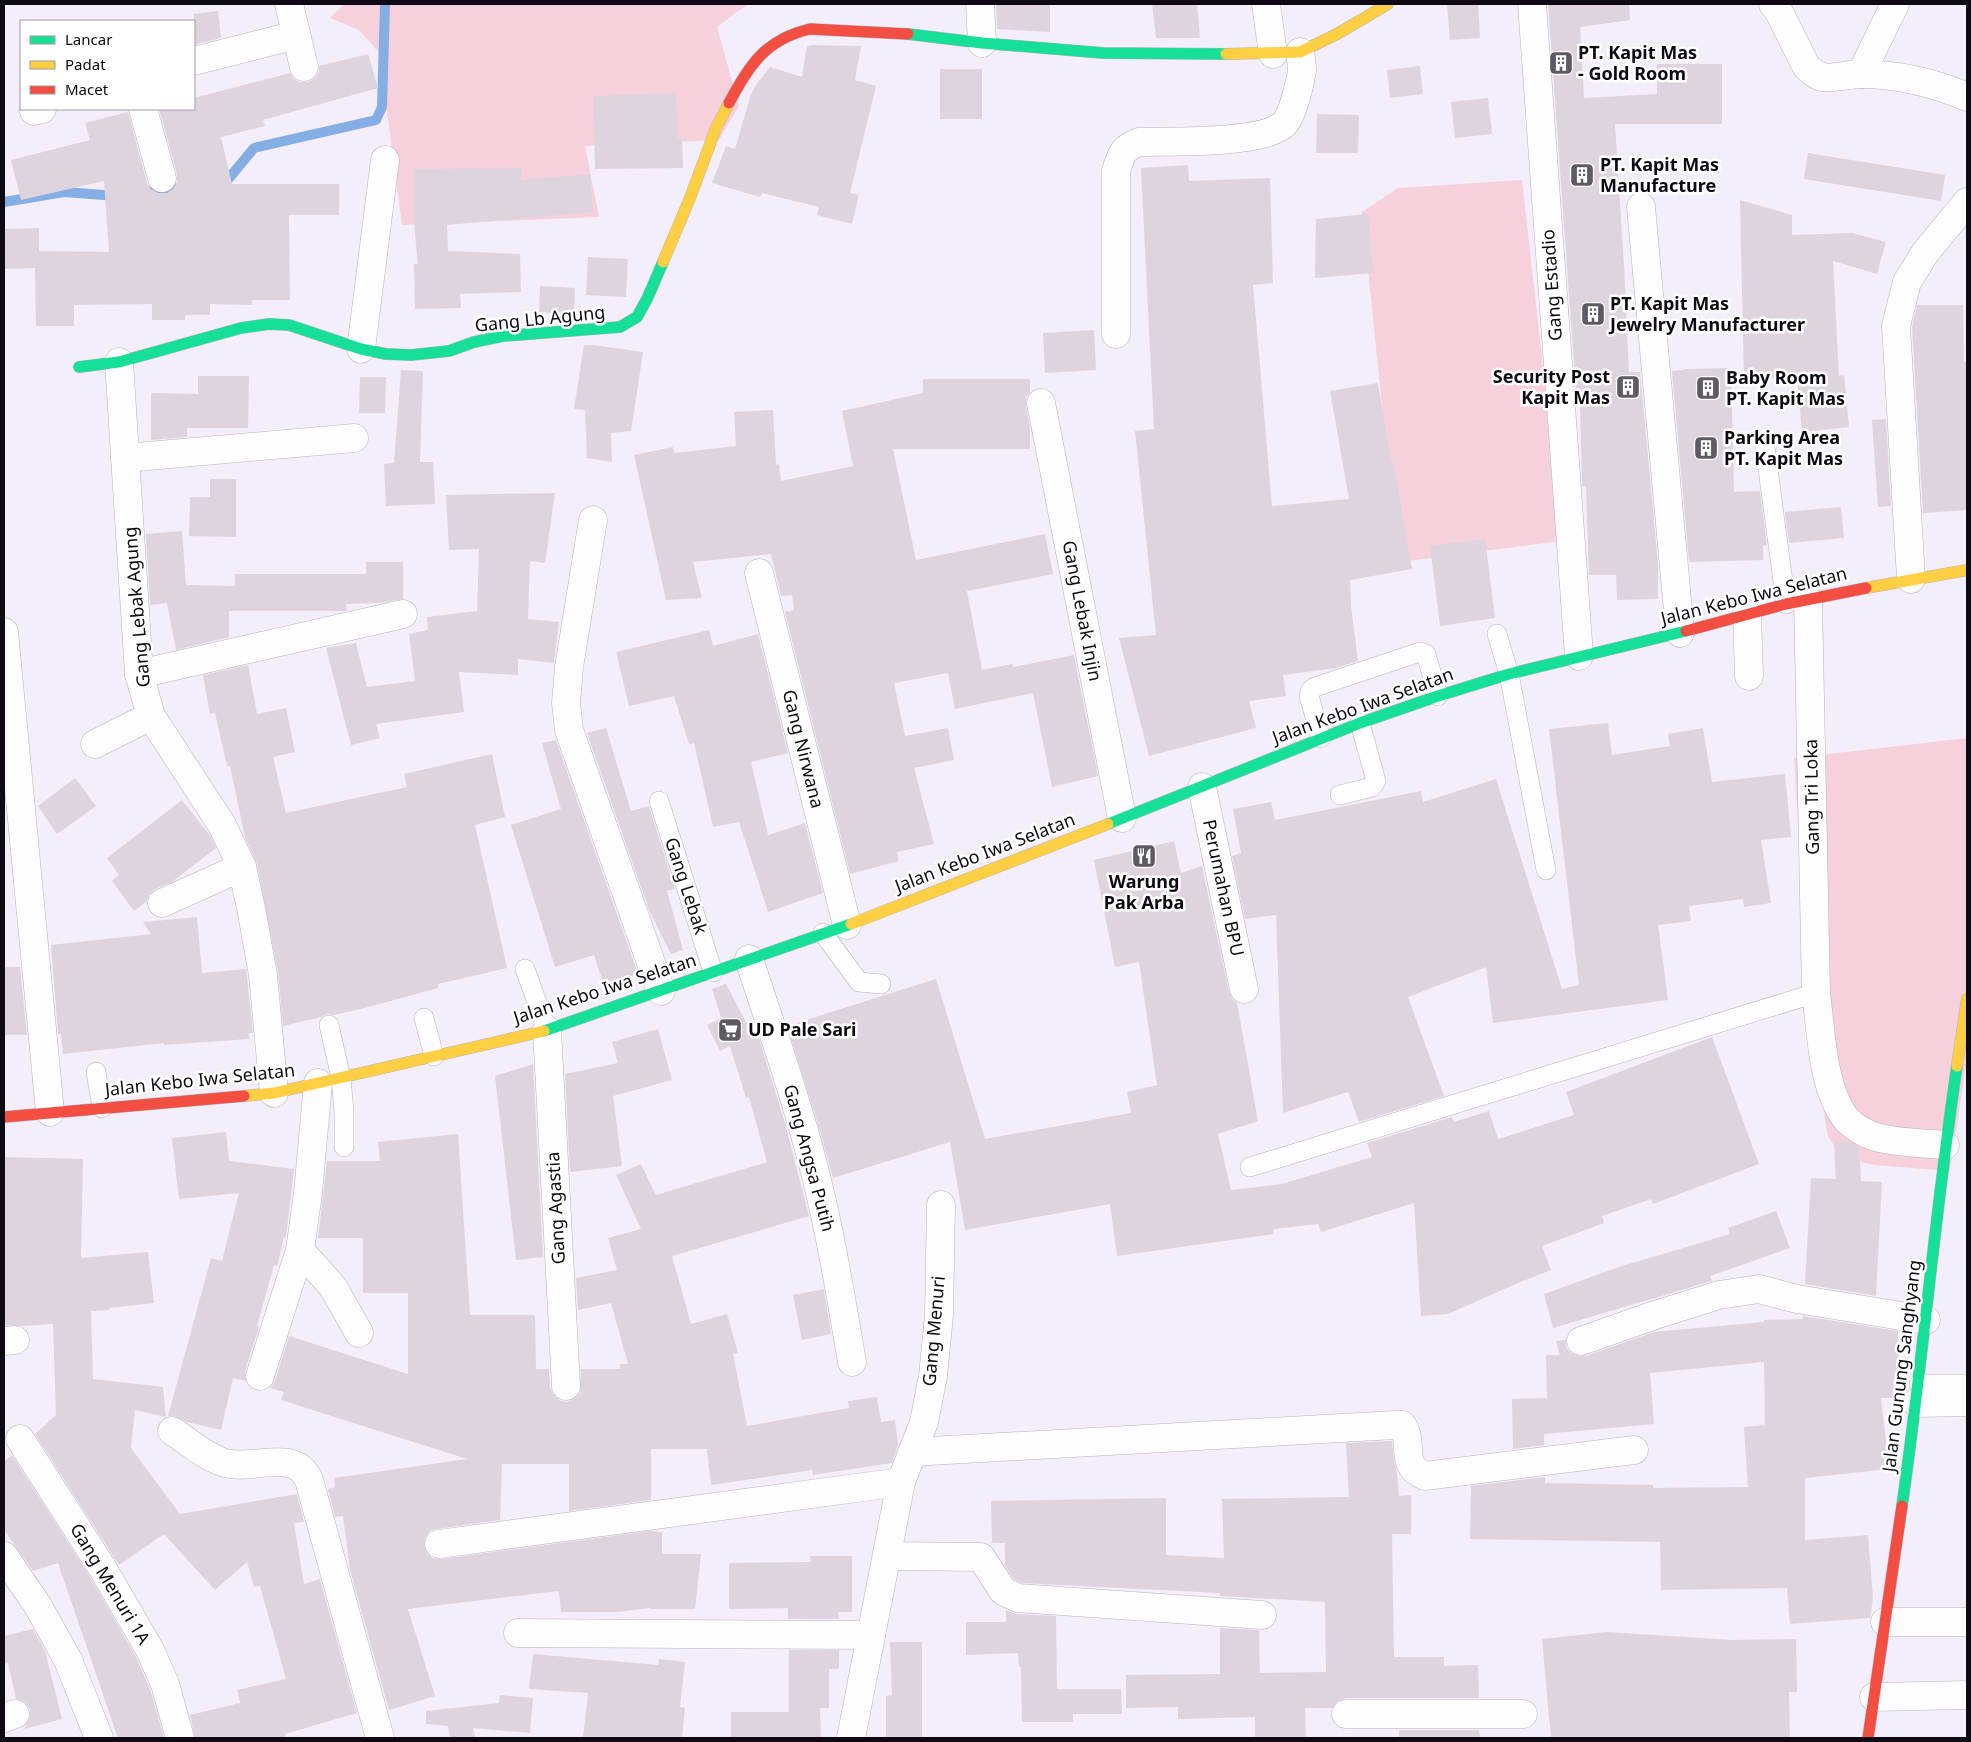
<svg xmlns="http://www.w3.org/2000/svg" width="1971" height="1742" font-family="'Noto Sans',sans-serif">
<style>
.green{fill:#f6d1db}
.lines{fill:none;stroke-linecap:round;stroke-linejoin:round}
.stream{stroke:#85afe4;stroke-width:10}
.building{fill:#ddd4de}
.lane-casing{stroke:#b8b2bc;stroke-width:20}
.street-casing{stroke:#b8b2bc;stroke-width:29}
.fast-casing{stroke:#b8b2bc;stroke-width:12}
.slow-casing{stroke:#b8b2bc;stroke-width:12}
.jam-casing{stroke:#b8b2bc;stroke-width:12}
.lane{stroke:#fdfcfe;stroke-width:19}
.street{stroke:#fdfcfe;stroke-width:28}
.fast{stroke:#16e098;stroke-width:11}
.slow{stroke:#ffcf43;stroke-width:11}
.jam{stroke:#f24e42;stroke-width:11}
.labels{text-anchor:middle;stroke-width:5;stroke-linejoin:round;paint-order:stroke}
.poi-label{font-size:18px;font-weight:bold;fill:#0e0912;stroke:#fff;text-anchor:start}
.street-label{font-size:18px;fill:#0e0912;stroke:#fff}
</style>
<rect width="100%" height="100%" fill="#f4eefa"/>
<g class="green">
<polygon points="344,4 748,4 717,27 739,106 719,140 585,146 599,217 402,225 379,52 359,30 330,18"/>
<polygon points="1522,180 1557,491 1561,541 1400,562 1392,503 1362,212 1398,188"/>
<polygon points="1967,738 1967,1058 1950,1171 1874,1165 1841,1157 1828,1136 1811,1038 1794,758"/>
</g>
<g class="lines">
<g class="stream">
<polyline points="220,183 225,183 254,148 376,120 382,107 385,4"/>
<polyline points="141,193 186,187"/>
<polyline points="4,202 64,192 117,196"/>
</g>
</g>
<g class="building">
<polygon points="996,4 1050,4 1050,32 997,29"/>
<polygon points="1152,4 1197,4 1200,38 1156,38"/>
<polygon points="1447,4 1478,4 1480,38 1450,40"/>
<polygon points="1548,4 1629,4 1630,20 1580,27 1584,98 1657,94 1657,64 1722,64 1722,124 1615,124 1624,266 1629,372 1640,372 1658,563 1658,599 1617,600 1616,575 1589,575 1586,486 1582,486 1580,405 1577,405"/>
<polygon points="218,11 221,38 194,45 194,14"/>
<polygon points="812,45 861,46 855,80 876,86 850,193 859,195 852,224 817,215 819,207 762,193 760,197 712,183 726,146 735,149 751,94 756,85 770,67 802,77 807,46"/>
<polygon points="368,54 378,88 263,120 265,126 221,137 232,184 339,184 339,215 289,215 290,300 252,300 252,305 210,304 210,315 185,315 185,320 152,320 152,304 74,305 74,326 36,326 35,268 4,269 4,229 39,228 39,251 109,252 104,181 21,200 11,160 90,140 85,123 128,112 147,183 151,189 158,193 167,193 173,189 177,182 177,174 159,109 194,109 194,98 290,73 293,78 299,82 308,82 315,78 319,72 319,66"/>
<polygon points="1420,66 1423,94 1390,98 1387,70"/>
<rect x="940" y="69" width="42" height="50"/>
<polygon points="676,93 677,138 682,138 683,168 595,169 593,96"/>
<polygon points="1488,98 1492,134 1455,138 1451,102"/>
<polygon points="1317,114 1359,115 1358,153 1316,153"/>
<polygon points="1808,153 1945,175 1941,201 1804,179"/>
<polygon points="1188,165 1189,181 1270,178 1273,283 1253,285 1272,506 1349,499 1330,391 1378,383 1391,461 1393,461 1412,569 1350,580 1351,606 1358,661 1336,668 1283,675 1286,696 1249,701 1256,728 1149,756 1119,638 1156,635 1135,431 1154,429 1141,168"/>
<polygon points="521,168 521,180 590,174 593,212 447,225 448,251 520,254 521,292 460,294 461,308 415,309 414,264 418,264 414,224 413,169"/>
<polygon points="1740,200 1792,215 1792,235 1852,233 1886,242 1877,274 1833,261 1839,376 1844,375 1849,427 1802,432 1797,377 1744,379"/>
<polygon points="1368,214 1373,273 1315,278 1316,219"/>
<polygon points="588,257 628,259 626,297 586,295"/>
<polygon points="540,286 575,288 574,314 539,312"/>
<polygon points="1917,305 1963,305 1964,362 1967,362 1967,510 1923,513 1912,327"/>
<polygon points="1094,330 1096,370 1045,373 1043,333"/>
<polygon points="584,345 593,345 643,352 631,431 611,433 612,462 587,458 585,410 574,409"/>
<polygon points="1731,368 1734,492 1760,491 1767,545 1763,546 1763,560 1689,562 1672,371 1684,370 1684,369"/>
<polygon points="401,370 423,371 420,462 433,462 435,504 386,506 384,464 394,463"/>
<polygon points="198,376 249,376 248,428 187,428 187,437 151,440 151,393 198,394"/>
<polygon points="360,377 386,377 385,413 359,413"/>
<polygon points="923,379 1030,379 1030,392 1026,398 1026,406 1030,428 1030,449 893,449 916,560 1045,534 1053,574 967,591 982,670 1012,664 1013,667 1074,655 1098,776 1052,787 1033,693 955,709 948,673 894,683 905,736 948,728 954,760 914,768 934,844 897,852 899,861 850,874 785,612 794,610 792,595 781,596 771,554 693,562 702,598 666,600 634,455 673,447 674,453 736,446 734,412 773,410 776,465 779,464 781,481 853,466 842,411 923,393"/>
<polygon points="1886,419 1891,506 1878,507 1872,420"/>
<polygon points="210,479 236,479 236,537 189,536 190,497 210,497"/>
<polygon points="555,493 545,563 530,561 528,619 559,622 554,663 518,659 518,675 459,672 464,712 376,724 380,738 351,745 326,648 356,643 367,687 415,681 409,634 428,630 427,617 477,611 479,549 449,550 446,495"/>
<polygon points="1841,507 1844,538 1789,543 1785,512"/>
<polygon points="182,531 186,585 235,586 235,574 366,574 366,562 403,562 403,599 379,603 346,604 347,611 229,611 229,637 176,650 167,603 150,605 146,534"/>
<polygon points="1485,539 1495,618 1440,626 1430,546"/>
<polygon points="709,630 713,646 758,634 788,753 751,762 768,835 805,823 823,893 768,912 739,822 713,827 694,743 689,744 674,696 629,706 616,652"/>
<polygon points="248,665 257,714 286,708 295,752 273,757 286,813 407,787 404,774 492,754 505,817 475,825 507,968 438,984 438,988 361,1009 333,1015 327,1014 321,1017 283,1026 278,972 257,864 245,837 230,766 227,766 215,713 210,714 203,675"/>
<polygon points="1608,723 1612,755 1670,746 1668,734 1703,728 1712,782 1785,774 1791,837 1761,840 1771,903 1744,907 1743,899 1689,906 1691,921 1658,925 1668,1000 1493,1023 1486,967 1408,997 1444,1096 1359,1122 1348,1092 1283,1113 1276,915 1245,919 1232,856 1241,853 1233,809 1271,802 1275,820 1421,791 1423,802 1496,779 1562,989 1579,985 1549,729"/>
<polygon points="606,728 631,811 649,806 675,889 667,891 683,950 671,954 649,910 587,733"/>
<polygon points="556,740 638,974 604,985 594,955 555,967 511,825 561,809 542,743"/>
<polygon points="75,778 96,806 57,834 38,806"/>
<polygon points="182,800 211,837 216,848 172,882 155,889 149,894 147,901 134,911 112,881 119,875 107,858"/>
<polygon points="1174,841 1181,873 1202,866 1229,992 1232,999 1237,1003 1258,1121 1218,1134 1231,1190 1282,1184 1372,1157 1367,1143 1452,1117 1454,1122 1489,1111 1498,1139 1574,1115 1566,1092 1712,1037 1759,1164 1653,1204 1651,1199 1602,1216 1604,1223 1542,1246 1551,1270 1518,1283 1448,1314 1421,1316 1414,1203 1321,1232 1318,1224 1273,1229 1274,1234 1117,1256 1110,1204 965,1230 950,1142 833,1178 815,1114 787,1026 936,979 985,1139 1131,1113 1127,1092 1157,1085 1139,962 1115,967 1094,860"/>
<polygon points="197,917 202,973 246,969 253,1033 249,1033 249,1039 164,1045 164,1043 63,1054 61,1034 58,1034 51,945 151,934 143,922"/>
<polygon points="4,967 20,967 27,1035 4,1035"/>
<polygon points="726,984 753,1036 758,1035 785,1123 809,1216 672,1256 691,1324 727,1314 738,1353 733,1354 747,1426 849,1408 848,1401 877,1397 881,1422 895,1420 898,1445 892,1463 813,1475 812,1470 711,1485 707,1449 651,1449 651,1500 569,1511 569,1464 502,1464 500,1520 437,1529 430,1531 425,1538 424,1546 427,1554 434,1559 441,1559 650,1531 662,1532 662,1554 701,1554 695,1609 650,1609 650,1608 618,1612 561,1612 559,1591 408,1609 435,1696 389,1710 350,1570 343,1516 335,1517 328,1489 335,1487 334,1478 467,1459 281,1400 284,1392 270,1388 275,1381 289,1336 408,1374 408,1293 363,1293 363,1238 318,1238 327,1161 380,1161 378,1142 458,1134 470,1315 535,1315 536,1369 549,1369 550,1387 553,1394 559,1400 566,1402 574,1399 580,1393 581,1369 620,1369 620,1364 628,1364 611,1303 578,1310 576,1278 617,1270 608,1238 641,1229 616,1175 641,1164 656,1195 767,1162 749,1097 746,1098 730,1046 720,1051 707,1025 721,1018 712,989"/>
<polygon points="658,1029 672,1080 613,1096 622,1166 570,1172 565,1074 618,1063 612,1042"/>
<polygon points="533,1064 543,1257 516,1260 495,1076"/>
<polygon points="226,1132 229,1161 294,1169 286,1237 284,1237 277,1266 274,1265 257,1326 259,1327 245,1371 246,1381 233,1378 221,1430 187,1422 174,1416 168,1416 211,1258 222,1261 239,1193 179,1199 172,1138"/>
<polygon points="1849,1142 1859,1147 1861,1181 1882,1182 1876,1296 1805,1284 1811,1178 1836,1179 1834,1143"/>
<polygon points="4,1157 83,1159 81,1258 148,1252 154,1303 109,1308 109,1310 91,1311 93,1379 163,1387 166,1417 135,1410 131,1448 180,1514 297,1494 304,1522 294,1523 304,1584 320,1579 357,1713 285,1734 286,1738 195,1738 190,1715 240,1703 237,1690 286,1679 260,1586 254,1587 247,1562 215,1590 164,1534 119,1565 35,1434 56,1415 53,1324 22,1326 4,1325"/>
<polygon points="1776,1211 1790,1248 1710,1276 1712,1281 1553,1328 1544,1294 1619,1267 1730,1234 1728,1228"/>
<polygon points="824,1289 831,1334 802,1340 793,1295"/>
<polygon points="1803,1316 1898,1331 1899,1398 1881,1398 1889,1469 1805,1478 1805,1540 1868,1535 1873,1598 1870,1618 1790,1624 1787,1588 1661,1590 1660,1542 1470,1539 1471,1486 1545,1477 1545,1483 1653,1485 1653,1488 1748,1487 1744,1427 1765,1425 1764,1362 1650,1373 1654,1424 1544,1434 1544,1445 1513,1449 1512,1399 1547,1398 1546,1355 1560,1355 1556,1341 1566,1340 1566,1347 1571,1353 1579,1356 1586,1356 1654,1332 1764,1322 1764,1320 1803,1319"/>
<polygon points="1392,1441 1394,1462 1397,1472 1399,1496 1411,1495 1411,1534 1392,1534 1394,1657 1444,1657 1444,1666 1478,1665 1479,1698 1346,1698 1338,1701 1332,1708 1305,1708 1306,1738 1255,1738 1255,1717 1178,1719 1178,1707 1126,1708 1126,1675 1220,1674 1220,1628 1259,1630 1260,1673 1326,1672 1325,1602 1220,1596 1220,1593 1022,1583 1014,1579 1005,1566 1005,1543 992,1543 991,1501 1166,1498 1166,1555 1224,1558 1222,1499 1349,1497 1346,1443"/>
<polygon points="12,1455 90,1577 136,1657 150,1689 164,1738 118,1738 58,1563 33,1571 4,1530 4,1462"/>
<polygon points="810,1556 852,1556 852,1612 838,1612 839,1619 788,1619 788,1608 729,1609 729,1563 811,1562"/>
<polygon points="1006,1610 1017,1614 1056,1616 1057,1689 1121,1689 1122,1714 1073,1714 1073,1722 1022,1722 1021,1667 1019,1667 1018,1653 966,1655 966,1622 1006,1622"/>
<polygon points="33,1629 45,1651 62,1719 24,1729 30,1717 30,1709 25,1702 16,1699 8,1663 4,1664 4,1636"/>
<polygon points="1607,1632 1732,1640 1796,1639 1797,1692 1789,1692 1790,1738 1551,1738 1542,1639"/>
<polygon points="890,1642 922,1642 922,1738 886,1738 886,1696 892,1695"/>
<polygon points="789,1650 839,1650 839,1669 829,1669 829,1708 820,1708 821,1738 731,1738 731,1712 789,1712"/>
<polygon points="533,1654 658,1665 659,1659 685,1662 680,1707 685,1708 682,1738 583,1738 588,1693 529,1689"/>
<polygon points="500,1695 533,1698 530,1733 473,1728 475,1738 450,1738 448,1726 426,1724 426,1711 499,1703"/>
<polygon points="1399,1730 1479,1730 1480,1738 1399,1738"/>
</g>
<g class="lines">
<defs>
<g id="lane">
<polyline points="1765,447 1786,604"/>
<polyline points="1497,634 1509,674 1546,870"/>
<polyline points="1321,738 1309,696 1310,691 1315,687 1420,652 1426,654 1438,696"/>
<polyline points="1340,795 1372,787 1376,781 1360,723"/>
<polyline points="659,801 713,972"/>
<polyline points="823,933 859,982 881,984"/>
<polyline points="525,969 547,1030"/>
<polyline points="424,1018 434,1056"/>
<polyline points="329,1025 341,1078 344,1112 344,1147"/>
<polyline points="96,1072 102,1108"/>
<polyline points="1250,1167 1816,993"/>
<polyline points="1919,1384 1967,1384"/>
</g>
<g id="street">
<polyline points="289,4 304,67"/>
<polyline points="980,4 982,43"/>
<polyline points="1266,4 1273,54"/>
<polyline points="1532,4 1579,656"/>
<path d="M 1773,4 L 1778,10 L 1806,66 C 1811,71 1815,75 1822,77 C 1835,79 1848,74 1861,74 C 1896,74 1935,83 1967,97"/>
<polyline points="194,61 296,35"/>
<polyline points="1861,74 1895,4"/>
<polyline points="143,109 162,178"/>
<polyline points="34,111 42,109"/>
<polyline points="1641,207 1680,633"/>
<path d="M 1116,334 L 1116,171 C 1122,153 1122,149 1139,142 C 1172,141 1260,144 1283,125 C 1292,119 1300,83 1302,71 C 1302,65 1301,58 1300,52"/>
<polyline points="361,349 385,160"/>
<polyline points="119,362 139,674 151,716 222,825 242,867 251,908 263,975 274,1093"/>
<polyline points="1041,403 1122,818"/>
<polyline points="125,458 354,438"/>
<polyline points="593,520 569,667 566,703 569,730 661,991"/>
<polyline points="759,573 847,925"/>
<polyline points="1911,579 1896,326 1907,282 1925,253 1967,202"/>
<path d="M 1808,600 L 1816,993 C 1821,1030 1822,1085 1844,1116 C 1850,1125 1865,1134 1876,1137 C 1898,1143 1922,1143 1945,1145"/>
<polyline points="1747,614 1749,676"/>
<polyline points="4,632 50,1112"/>
<polyline points="139,674 403,614"/>
<polyline points="95,744 151,716"/>
<polyline points="1202,787 1244,989"/>
<polyline points="162,903 242,867"/>
<path d="M 749,959 C 772,1030 797,1100 815,1172 C 831,1235 841,1298 852,1362"/>
<polyline points="547,1030 566,1386"/>
<polyline points="300,1250 333,1287 359,1333"/>
<polyline points="4,1341 15,1340"/>
<polyline points="1581,1341 1655,1315 1719,1295 1759,1289 1797,1299 1926,1320"/>
<polyline points="260,1376 300,1250 308,1193 318,1083"/>
<polyline points="1917,1403 1967,1402"/>
<path d="M 172,1431 C 189,1442 206,1457 225,1463 C 253,1471 295,1447 309,1480 L 380,1738"/>
<polyline points="20,1439 103,1569 150,1650 165,1684 180,1738"/>
<path d="M 912,1452 L 1395,1425 L 1402,1425 C 1415,1443 1398,1465 1425,1476 L 1634,1450"/>
<polyline points="439,1544 901,1482"/>
<polyline points="4,1556 38,1606 68,1660 99,1738"/>
<polyline points="888,1556 981,1557 1003,1591 1018,1598 1262,1615"/>
<polyline points="1885,1622 1967,1622"/>
<polyline points="518,1633 871,1635"/>
<polyline points="1874,1697 1967,1695"/>
<polyline points="1346,1714 1523,1714"/>
<polyline points="4,1718 15,1714"/>
<polyline points="851,1738 901,1482 924,1422 933,1376 939,1315 941,1205"/>
</g>
<g id="fast">
<polyline points="908,34 982,43 1103,53 1226,54"/>
<polyline points="79,367 119,362 241,328 269,324 289,325 361,349 386,354 411,355 449,351 474,342 503,336 620,327 637,317 647,299 663,262"/>
<polyline points="1108,824 1360,723 1438,696 1509,674 1686,631"/>
<polyline points="544,1031 851,924"/>
<path d="M 1902,1506 C 1923,1360 1935,1212 1957,1066"/>
</g>
<g id="slow">
<polyline points="1226,54 1300,52 1337,34 1388,4"/>
<polyline points="663,262 690,198 716,128 729,103"/>
<polyline points="1866,588 1967,570"/>
<polyline points="851,924 1108,824"/>
<polyline points="1957,1066 1967,999"/>
<polyline points="244,1096 274,1093 544,1031"/>
</g>
<g id="jam">
<path d="M 729,103 C 749,65 766,39 810,29 L 908,34"/>
<polyline points="1686,631 1786,604 1866,588"/>
<polyline points="4,1117 244,1096"/>
<polyline points="1868,1738 1902,1506"/>
</g>
</defs>
<use href="#lane" class="lane-casing"/>
<use href="#street" class="street-casing"/>
<use href="#fast" class="fast-casing"/>
<use href="#slow" class="slow-casing"/>
<use href="#jam" class="jam-casing"/>
<use href="#lane" class="lane"/>
<use href="#street" class="street"/>
<use href="#fast" class="fast"/>
<use href="#slow" class="slow"/>
<use href="#jam" class="jam"/>
</g>
<defs>
<symbol id="building-square" viewBox="-11 -11 22 22"><rect x="-9" y="-9" width="18" height="18" rx="4" fill="#5e5963" stroke="#fff"/><path d="M-4-6H4V6H1V3H-1V6H-4ZM-2.5-4.3h1.7v1.8h-1.7ZM.8-4.3h1.7v1.8H.8ZM-2.5-1h1.7V.8h-1.7ZM.8-1h1.7V.8H.8Z" fill="#fff"/></symbol>
<symbol id="restaurant-square" viewBox="-11 -11 22 22"><rect x="-9" y="-9" width="18" height="18" rx="4" fill="#5e5963" stroke="#fff"/><path d="M-5-6h1v4h1v-4h1v4h1v-4h1v5L-1.5 .5V6h-2V.5L-5-1ZM5-6V6H3V1.5H1.5Q1.5-4 5-6Z" fill="#fff"/></symbol>
<symbol id="supermarket-square" viewBox="-11 -11 22 22"><rect x="-9" y="-9" width="18" height="18" rx="4" fill="#5e5963" stroke="#fff"/><path d="M-6-5.5h2.5l.6 2H6L4.5 2H-2.5L-4.4-4H-6ZM-1.5 3.2a1.3 1.3 0 1 0 .1 0ZM3 3.2a1.3 1.3 0 1 0 .1 0Z" fill="#fff"/></symbol>
</defs>
<g fill-rule="evenodd">
<use href="#building-square" x="1547" y="49" width="28" height="28"/>
<use href="#building-square" x="1568" y="161" width="28" height="28"/>
<use href="#building-square" x="1579" y="300" width="28" height="28"/>
<use href="#building-square" x="1614" y="373" width="28" height="28"/>
<use href="#building-square" x="1694" y="374" width="28" height="28"/>
<use href="#building-square" x="1692" y="434" width="28" height="28"/>
<use href="#restaurant-square" x="1130" y="842" width="28" height="28"/>
<use href="#supermarket-square" x="716" y="1016" width="28" height="28"/>
</g>
<g class="labels">
<g class="poi-label">
<text x="1578" y="59">PT. Kapit Mas<tspan x="1578" dy="21">- Gold Room</tspan></text>
<text x="1600" y="171">PT. Kapit Mas<tspan x="1600" dy="21">Manufacture</tspan></text>
<text x="1610" y="310">PT. Kapit Mas<tspan x="1610" dy="21">Jewelry Manufacturer</tspan></text>
<text x="1610" y="383" text-anchor="end">Security Post<tspan x="1610" dy="21">Kapit Mas</tspan></text>
<text x="1726" y="384">Baby Room<tspan x="1726" dy="21">PT. Kapit Mas</tspan></text>
<text x="1724" y="444">Parking Area<tspan x="1724" dy="21">PT. Kapit Mas</tspan></text>
<text x="1144" y="888" text-anchor="middle">Warung<tspan x="1144" dy="21">Pak Arba</tspan></text>
<text x="748" y="1036">UD Pale Sari</text>
</g>
<g class="street-label">
<text transform="translate(1552 285) rotate(-94)" y="6">Gang Estadio</text>
<text transform="translate(540 319) rotate(-6)" y="6">Gang Lb Agung</text>
<text transform="translate(1754 596) rotate(-14)" y="6">Jalan Kebo Iwa Selatan</text>
<text transform="translate(137 607) rotate(-95)" y="6">Gang Lebak Agung</text>
<text transform="translate(1082 611) rotate(79)" y="6">Gang Lebak Injin</text>
<text transform="translate(1363 706) rotate(-20)" y="6">Jalan Kebo Iwa Selatan</text>
<text transform="translate(803 749) rotate(76)" y="6">Gang Nirwana</text>
<text transform="translate(1812 797) rotate(-91)" y="6">Gang Tri Loka</text>
<text transform="translate(985 853) rotate(-21)" y="6">Jalan Kebo Iwa Selatan</text>
<text transform="translate(686 886) rotate(72)" y="6">Gang Lebak</text>
<text transform="translate(1223 888) rotate(78)" y="6">Perumahan BPU</text>
<text transform="translate(605 989) rotate(-18)" y="6">Jalan Kebo Iwa Selatan</text>
<text transform="translate(200 1080) rotate(-6)" y="6">Jalan Kebo Iwa Selatan</text>
<text transform="translate(809 1158) rotate(75)" y="6">Gang Angsa Putih</text>
<text transform="translate(556 1208) rotate(-93)" y="6">Gang Agastia</text>
<text transform="translate(934 1331) rotate(-85)" y="6">Gang Menuri</text>
<text transform="translate(1902 1366) rotate(-83)" y="6">Jalan Gunung Sanghyang</text>
<text transform="translate(110 1584) rotate(59)" y="6">Gang Menuri 1A</text>
</g>
</g>
<rect width="1971" height="1742" fill="none" stroke="#0e0912" stroke-width="10"/>
<rect x="20" y="20" width="175" height="90" fill="#ffffff" stroke="#9f9da0"/>
<rect x="30" y="36" width="25" height="8" fill="#16e098" stroke="#9f9da0"/>
<text x="65" y="45" font-size="15" fill="#0e0912">Lancar</text>
<rect x="30" y="61" width="25" height="8" fill="#ffcf43" stroke="#9f9da0"/>
<text x="65" y="70" font-size="15" fill="#0e0912">Padat</text>
<rect x="30" y="86" width="25" height="8" fill="#f24e42" stroke="#9f9da0"/>
<text x="65" y="95" font-size="15" fill="#0e0912">Macet</text>
</svg>
